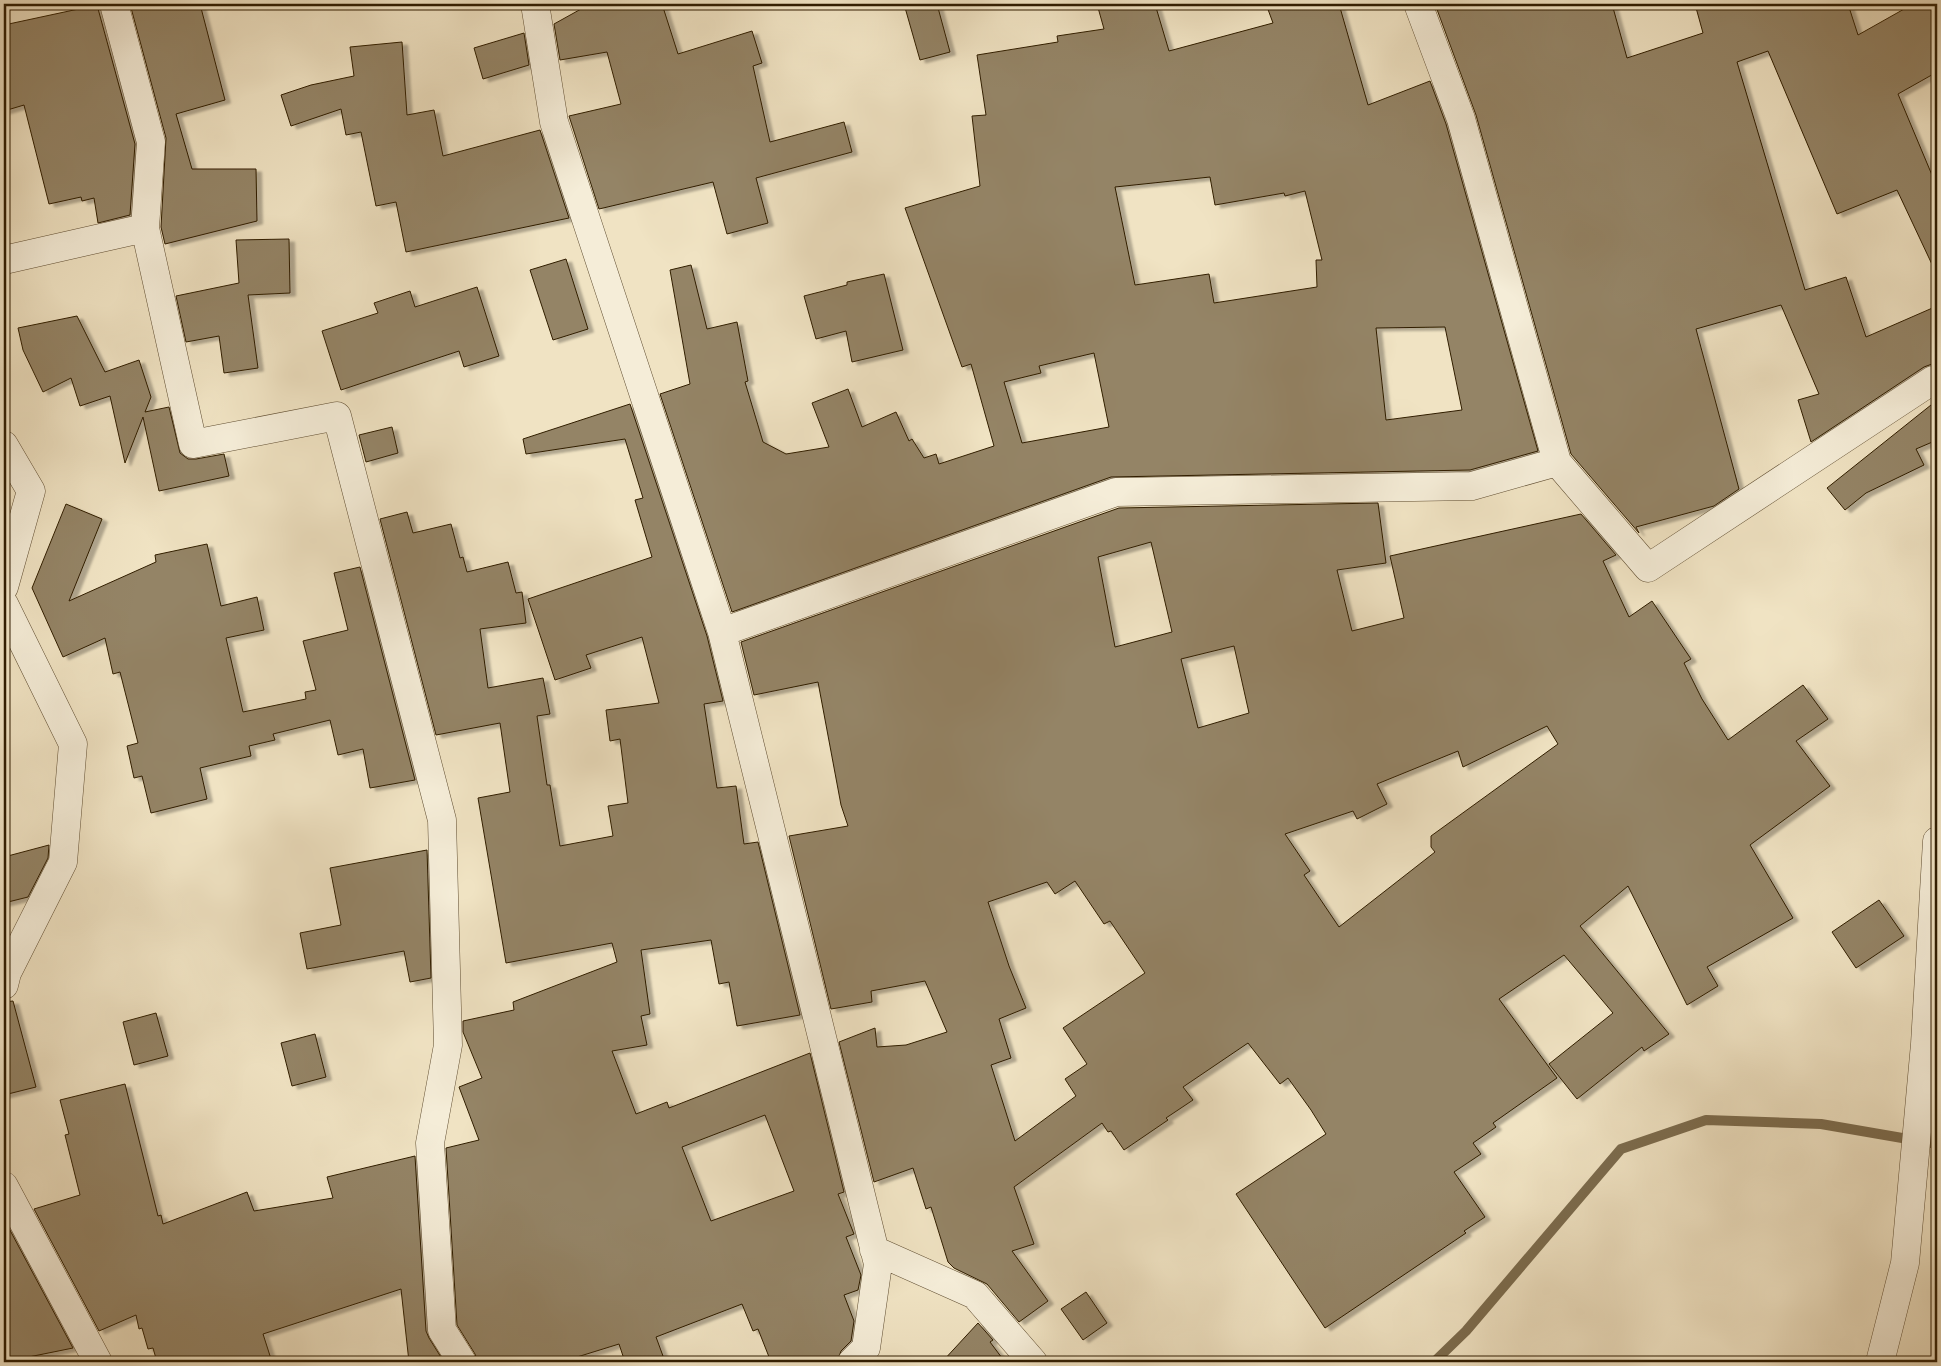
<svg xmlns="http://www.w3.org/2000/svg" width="1941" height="1366" font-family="'IM FELL Double Pica',serif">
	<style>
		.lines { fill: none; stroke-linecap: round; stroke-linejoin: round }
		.stream { stroke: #7c6c4e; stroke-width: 10 }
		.building { fill: #948466; stroke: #301d01; fill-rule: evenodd; filter: url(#shadow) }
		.street-casing { stroke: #604e32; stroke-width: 29 }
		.street { stroke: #f5edd8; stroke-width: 28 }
	</style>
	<defs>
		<filter id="shadow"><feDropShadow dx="5.5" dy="3" stdDeviation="1" flood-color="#0004"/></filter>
	</defs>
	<rect width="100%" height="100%" fill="#f0e3c3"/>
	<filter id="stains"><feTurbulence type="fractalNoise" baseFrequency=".004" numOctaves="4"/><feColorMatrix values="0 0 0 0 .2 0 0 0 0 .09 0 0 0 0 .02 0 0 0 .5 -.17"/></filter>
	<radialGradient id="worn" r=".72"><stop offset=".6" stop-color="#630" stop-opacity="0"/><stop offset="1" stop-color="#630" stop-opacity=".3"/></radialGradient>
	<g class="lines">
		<path class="stream" d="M1434,1362l32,-31 155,-182 85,-29 115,4 116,20"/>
	</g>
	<path class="building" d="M130,4h70l25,96 -49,14 16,55h64l1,52 -92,23 -4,-17 5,-89z
		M590,4h72l16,50 74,-23 10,32 -9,3 17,76 74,-20 8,30 -96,26 12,45 -41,11 -14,-52 -114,27 -30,-93 52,-12 -14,-52 -47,8 -6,-36z
		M904,4h33l13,48 -30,8z
		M1097,4h58l14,47 104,-28 -7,-19h73l29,101 62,-24 16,43 92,327 -68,19 -359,7 -379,135 -72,-218 30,-10 -20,-114 21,-5 16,64 30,-7 11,59 -3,1 18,60 23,12 43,-7 -17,-44 36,-14 14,38 34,-15 13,29 3,-2 12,19 12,-4 3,10 55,-18 -23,-82 -9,3 -57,-159 75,-22 -8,-70 14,-1 -9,-60 81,-13 -1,-6 47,-7zM1210,177l5,28 69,-12 1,3 20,-5 17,69h-6l1,27 -103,16 -5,-29 -74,11 -20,-98zM1445,327l17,83 -76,10 -10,-92zM1094,353l15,74 -87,16 -18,-61 37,-9 -2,-7z
		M1435,4h177l15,54 76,-25 -8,-29h153l10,31 55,-31h24v68l-39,22 39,93v88l-40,-85 -60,24 -69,-163 -31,11 68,228 41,-13 20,60 71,-31v59l-5,-1 -8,3 -113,75 -13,-42 21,-6 -38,-89 -85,24 43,160 -25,17 -78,21 3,6 -68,-79 -95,-339z
		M97,5l38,139 -5,71 -32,8 -4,-25 -12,3 -1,-4 -32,7 -25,-99 -20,6v-86z
		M524,33l5,32 -46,14 -9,-31z
		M402,42l5,73 27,-5 9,46 97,-26 29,88 -163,34 -10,-50 -20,4 -15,-74 -15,3 -5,-26 -50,17 -10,-31 30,-10 43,-9 -4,-29z
		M289,239l1,54 -42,2 10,73 -34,5 -5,-37 -33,6 -10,-46 63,-13 -3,-43z
		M566,259l22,70 -35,11 -23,-70z
		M884,274l19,76 -51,12 -6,-31 -30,8 -12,-43 43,-11v-3z
		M477,287l22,69 -35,11 -5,-16 -118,39 -19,-59 56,-18 -4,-10 36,-12 5,16z
		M77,316l28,56 34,-12 12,37 -6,15 24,-5 11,46 8,6h8l28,-5 5,22 -70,15 -16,-74 -18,46 -15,-67 -30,10 -9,-28 -28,14 -20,-42 -5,-22z
		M1936,401l1,1v38l-21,9 8,16 -58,28 -21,17 -18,-22z
		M630,404l77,232 16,65 -19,3 13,84 19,-2 8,58 14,-2 42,173 -63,11 -8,-44 -10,2 -8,-44 -70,10 9,64 -9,2 6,29 -35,6 24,63 31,-12 2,6 141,-55 34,139 -6,2 16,40 -8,3 15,38 -3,15 -14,5 10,26 -3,20 -10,10 -4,11h-66l-13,-33 -5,2 -11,-27 -86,33 7,19 -17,6h-21l-6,-18 -58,18h-83l-3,-8 -18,-29 -11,-177 33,-8 -20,-53 23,-9 -19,-46v-11l51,-11 -1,-8 104,-40 -5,-19 -106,20 -28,-165 32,-6 -10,-69 -64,12 -56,-216 27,-7 6,21 38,-9 9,34 3,-1 4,15 41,-10 8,31 6,-1 4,31 -46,6 8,59 55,-10 7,36 -13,2 10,69h3l10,61 53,-10 -5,-30 20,-3 -8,-64 -10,2 -4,-31 53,-7 -17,-66 -56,18 5,13 -36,12 -27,-81 124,-42 -17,-57 8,-2 -18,-59 -99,15 -3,-15zM765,1115l29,76 -83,30 -29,-74z
		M392,427l6,26 -32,9 -7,-27z
		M1378,503l8,60 -49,7 15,61 52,-13 -14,-62 191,-42 35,41 -13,6 26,56 23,-16 39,58 -7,4 18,36 26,41 75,-55 25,34 -32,22 34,45 -80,59 43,73 -86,49 11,19 -31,19 -59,-119 -48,40 89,108 -25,17 -2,-4 -65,52 -28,-35 64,-51 -49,-58 -65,44 58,79 -64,45 3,4 -23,16 8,11 -27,18 31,45 -21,14 2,2 -141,95 -89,-134 90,-60 -15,-24 -23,-32 -8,6 -32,-41 -65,44 10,13 -27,18 2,2 -44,30 -13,-19 -3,1 -6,-9 -88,64 20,57 -22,7 36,50 -29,21 -32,-38 -33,-16 -6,-6 -17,-55 -5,2 -13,-41 -39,14 -35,-140 36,-14 2,19 29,-2 41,-13 -22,-51 -54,10 1,11 -41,7 -42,-173 59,-10 -7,-21 -23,-123 -64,13 -13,-53 378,-134zM1151,542l21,90 -57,15 -17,-90zM1234,646l15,67 -51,15 -17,-69zM1547,726l11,18 -127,92v11l4,5 -96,75 -35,-52 6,-4 -25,-37 68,-23 4,8 30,-15 -10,-20 81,-33 5,16zM1075,881l29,43 6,-3 35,52 -82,55 24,36 -22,15 11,17 -61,45 -24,-76 20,-7 -12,-39 27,-11 -17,-42 -21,-64 59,-20 8,12z
		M66,504l36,15 -33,82 87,-39 -1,-7 52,-11 14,62 36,-9 7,33 -38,8 17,74 63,-13 -1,-7 11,-2 -13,-49 45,-11 -14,-57 26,-6 55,213 -45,8 -7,-39 -25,6 -8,-35 -57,14 2,6 -26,6 2,10 -51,12 7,31 -56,14 -9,-37 -8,2 -7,-32 11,-3 -18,-71 -7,2 -8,-36 -42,19 -31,-69z
		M49,845l-1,13 -20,39 -24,6v-46z
		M427,850l4,128 -21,4 -6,-31 -97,18 -7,-36 41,-8 -11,-57z
		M1879,900l25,36 -48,32 -24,-36z
		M13,1001l23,86 -32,8v-93z
		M156,1013l12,43 -34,9 -11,-43z
		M315,1034l11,43 -34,9 -11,-43z
		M125,1084l33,132 3,-1 2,9 84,-32 7,19 79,-13 -6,-21 88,-21 11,175 3,7 15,24h-35l-8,-73 -138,45 9,28h-115l-4,-14 -5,1 -6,-21 -3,1 -3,-14 -37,16 -65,-122 46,-14 -15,-60 4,-1 -9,-34z
		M4,1219l69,129 -69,14z
		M1086,1292l21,31 -24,17 -22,-31z
		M978,1323l15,17 -3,2 15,20h-63z"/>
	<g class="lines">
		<defs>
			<path id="street" d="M535,4l19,118 168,510 156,632 -12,84 -14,14
				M145,228l48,216 144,-28 105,404 6,225 -18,98 12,187 20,32
				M4,260l141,-32 6,-86 -37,-138
				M4,445l27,46 -27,96
				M1557,462l91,106 285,-188 4,6
				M4,604l69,140 -10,118 -56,111 -3,12
				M722,632l394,-140 356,-6 85,-24 -96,-343 -43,-115
				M4,1186l94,176
				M874,1250l101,45 58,67
				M1880,1362l25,-99 20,-219 12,-203"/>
		</defs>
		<use href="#street" class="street-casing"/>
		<use href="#street" class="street"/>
	</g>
	<rect width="1941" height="1366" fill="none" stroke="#f0e3c3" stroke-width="20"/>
	<rect x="5" y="5" width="1931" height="1356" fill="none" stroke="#301d01" stroke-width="2.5"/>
	<rect x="10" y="10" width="1921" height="1346" fill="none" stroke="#301d01"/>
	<rect width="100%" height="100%" filter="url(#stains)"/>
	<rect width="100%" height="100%" fill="url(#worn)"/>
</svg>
